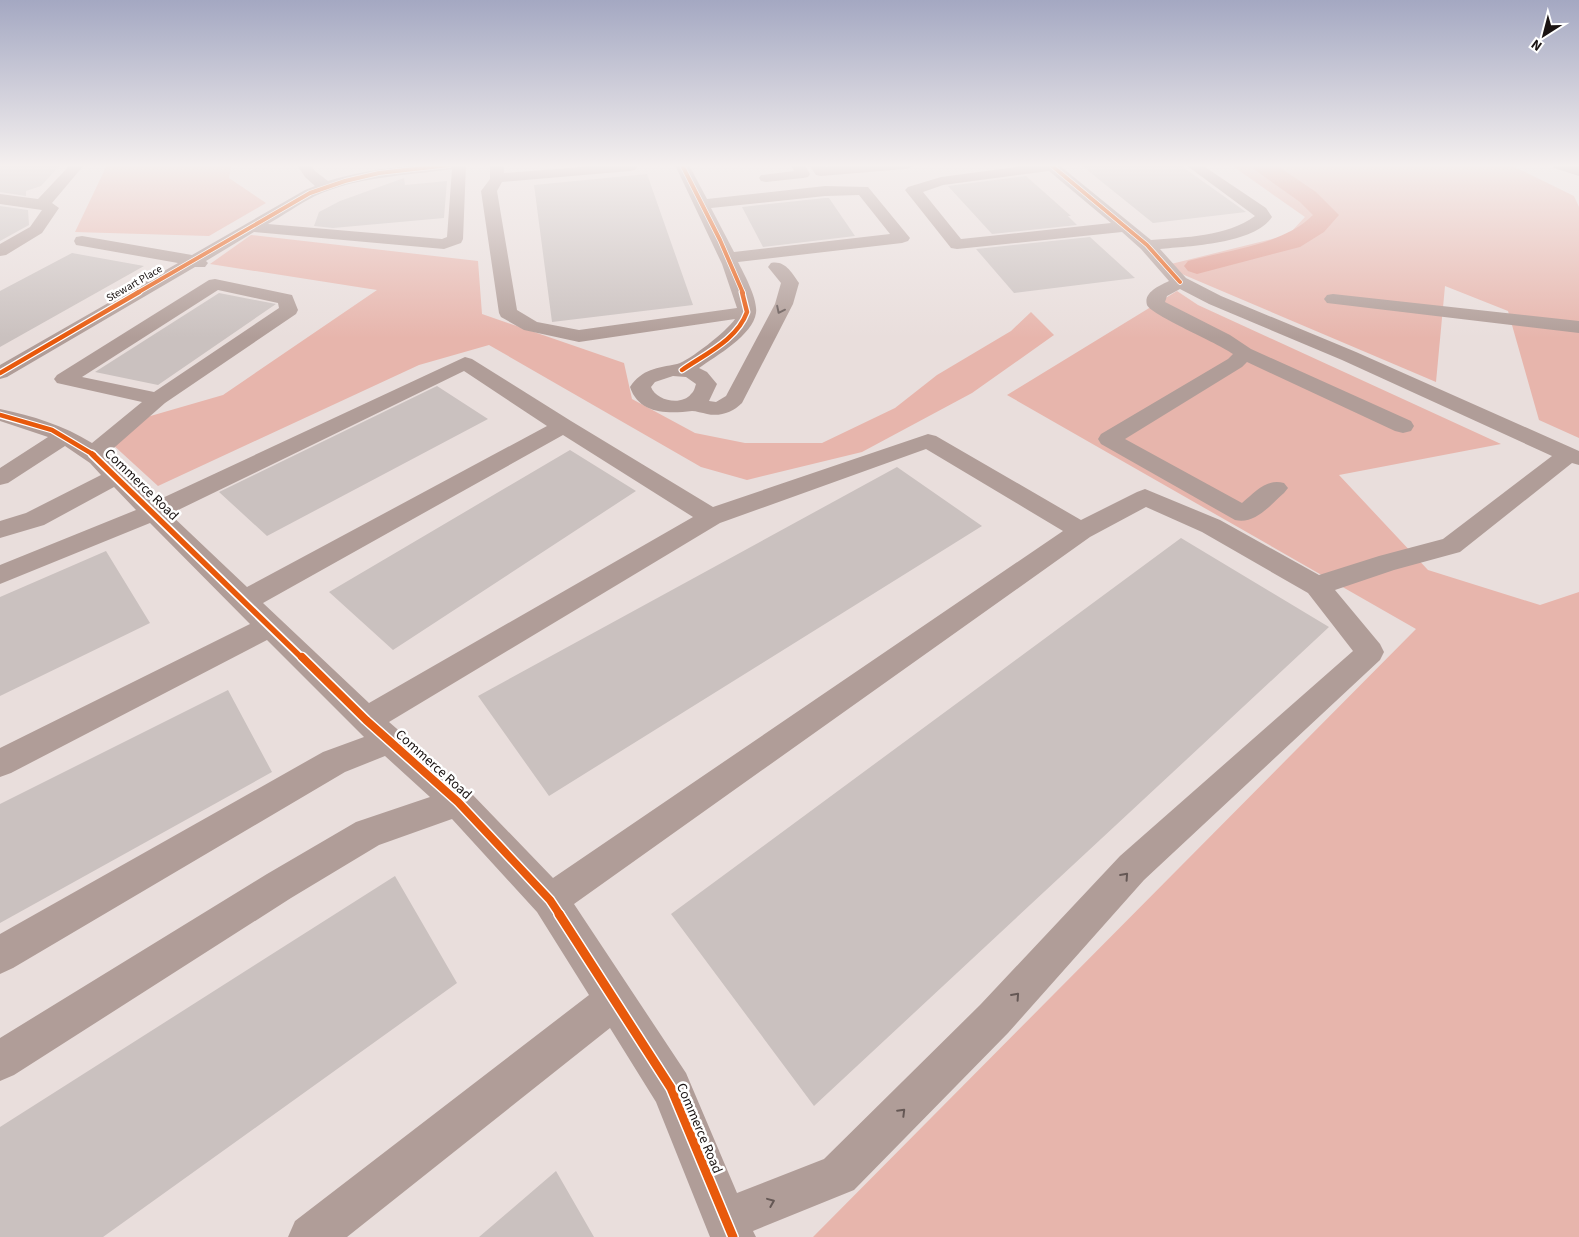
<svg xmlns="http://www.w3.org/2000/svg" width="1579" height="1237" font-family="'Source Sans 3',sans-serif">
	<style>
		.green { fill: #e7b5ac }
		.lines { fill: none; stroke-linecap: round; stroke-linejoin: round }
		.river { fill: #df9588; fill-rule: evenodd }
		.building { fill: #cac1bf }
		.minor { fill: #b09d98; fill-rule: evenodd }
		.cycleway-far4-casing { stroke: #fff; stroke-width: 5.5 }
		.cycleway-far3-casing { stroke: #fff; stroke-width: 7 }
		.cycleway-far2-casing { stroke: #fff; stroke-width: 9 }
		.cycleway-far1-casing { stroke: #fff; stroke-width: 11 }
		.cycleway-casing { stroke: #fff; stroke-width: 12 }
		.cycleway-far4 { stroke: #e8590c; stroke-width: 4 }
		.cycleway-far3 { stroke: #e8590c; stroke-width: 4.5 }
		.cycleway-far2 { stroke: #e8590c; stroke-width: 5.5 }
		.cycleway-far1 { stroke: #e8590c; stroke-width: 8 }
		.cycleway { stroke: #e8590c; stroke-width: 9 }
		.oneway { stroke: #655855 }
		.labels { text-anchor: middle; stroke-width: 5; stroke-linejoin: round; paint-order: stroke }
		.far-street-label { font-size: 11px; fill: #1a1312; stroke: #fff }
		.street-label { font-size: 14px; fill: #1a1312; stroke: #fff }
	</style>
	<rect width="100%" height="100%" fill="#e9dedc"/>
	<path class="green" d="M107,165h128l-4,2 -2,11 37,25 -57,33 -134,-4z
		M1231,165h280l63,31 5,11v231l-40,-18 -31,-109 -63,-25 -9,96 -273,-116 125,-31 17,-18z
		M251,235l227,26 4,53 142,49 8,36 63,34 50,10h77l73,-35 42,-33 74,-44 20,-19 23,23 -82,58 -110,59 -115,28 -46,-13 -212,-122 -70,20 -261,121 -47,-43 36,-26 76,-22 154,-105 -167,-26z
		M1177,291l21,14 303,139 -162,31 89,95 112,35 39,-13v645h-766l603,-608 -409,-234z"/>
	<g class="lines">
		<path class="river" d="M1253,165h23l40,27 23,23 -15,17 -24,15 -103,27 -9,-3 -4,-5 4,-5c40,-11 95,-16 125,-46l-13,-13 -45,-32z"/>
	</g>
	<path class="building" d="M0,165h60l-19,21 -15,5v5l-26,-4z
		M1081,165h99l66,47 -93,11z
		M647,174l46,131 -141,17 -18,-137z
		M1026,176l45,40h-3l9,9 -85,9 -44,-48z
		M404,178l1,7 42,-4 -3,37 -111,10 -19,-2 5,-14 21,-11z
		M825,198h4l26,38 -92,11 -21,-40z
		M0,206l28,4 1,15 -29,16z
		M1090,237l45,41 -121,15 -38,-44z
		M72,253l72,13 -144,81v-56z
		M219,293l57,11 -118,81 -63,-13z
		M437,386l51,33 -221,117 -48,-44z
		M570,450l66,41 -243,159 -64,-58z
		M897,467l85,59 -433,270 -71,-100z
		M1181,538l148,89 -515,479 -143,-192z
		M106,551l44,72 -150,73v-99z
		M228,690l44,82 -272,151v-119z
		M395,876l62,107 -354,254h-103v-110z
		M556,1171l38,66h-115z"/>
	<g class="lines">
		<path class="minor" d="M70,165h14l-32,38 7,5 -17,25 -36,22 -6,1v-12l30,-17 12,-17 -42,-6v-10l38,5z
			M297,165h14l4,6 13,10c50,-15 87,-16 138,-16l-3,74 -2,4 -17,6 -190,-17 -48,29 2,2 -3,4h-10l-188,110 -7,2v-14l178,-102 -96,-17 -6,-1 -2,-4 2,-4 6,-1 110,19 113,-65 10,-4 -10,-9zM452,169l-5,68 -5,2 -174,-15c16,-9 31,-20 47,-28 43,-20 91,-20 137,-27z
			M490,165h14v8l103,-8h28l2,2 -2,3 -5,1 -128,11 -5,9 20,119 20,12 42,8 158,-22 -15,-44 -47,-99h14l18,34 118,-13 43,1 42,51 -2,3 -6,2 -164,19c6,12 20,37 18,51 -3,22 -40,43 -57,55l8,4 10,12 -8,17 7,1 10,-6 49,-92 6,-21 -13,-16 3,-4c14,-3 21,10 28,20l-6,21 -51,99c-9,9 -22,14 -35,11 -5,-1 -11,-3 -15,-3 -25,3 -53,3 -62,-24 12,-18 27,-19 47,-23 12,-3 50,-33 58,-45l-156,23 -55,-12 -23,-13 -2,-4 -18,-122 9,-12zM859,195l31,39 -156,18 -23,-44 114,-12zM673,376l13,1 10,7c-1,3 -2,8 -5,10 -9,12 -35,7 -40,-7l4,-5z
			M791,165h14l5,9 -2,3 -5,1 -37,4 -5,-1 -2,-3 2,-3 33,-4z
			M809,165h14l2,2 34,-2h53l-2,3 -5,1 -84,7 -5,-1z
			M1032,165h27l92,75c34,-3 75,-3 104,-24l-69,-51h16l64,43 6,9c-18,27 -83,29 -112,32l26,29 35,18 135,56 223,99v14l-7,-2 -112,89 -66,18 -59,20 45,54 4,8 -4,8 -236,220 -136,153 -154,157 -101,41 3,6h-46l-54,-135 -46,-74 -263,209h-59l7,-16 294,-226 -52,-83 -85,-93 -73,26 -88,53 -277,177 -14,6v-43l267,-164 89,-52 74,-25 -45,-41 -40,16 -332,196 -13,6v-40l323,-182 41,-15 -97,-97 -256,133 -11,4v-29l250,-124 -100,-101 -150,61v-19l136,-55 -22,-23 -70,38 -44,13v-17l26,-8 75,-38 -11,-12 -25,-17 -57,37 -8,2v-17l48,-31 -48,-16v-12c33,7 63,16 92,34l50,-41 -85,-19 -3,-4 3,-4 152,-95 6,-1 77,16 6,15 -2,4 -131,89 -58,51 49,47 309,-144 7,2 99,62 142,86 215,-73 8,2 145,84 56,-28 8,-3 75,31 99,55 60,-19 64,-17 109,-83 -210,-96 -133,-56 -29,-15 -13,7 -2,6 65,33 21,14 160,72 3,5 -3,5 -8,2 -8,-2 -148,-69 -5,5 -117,72 117,64c13,-11 25,-25 42,-20l4,5 -4,5c-14,12 -29,32 -49,27l-134,-76 -3,-5 3,-5 127,-75 5,-5c-15,-11 -82,-39 -86,-49 -4,-13 14,-20 22,-24l-28,-32 -19,-17 -165,17 -6,-1 -46,-58 3,-3 33,-10zM1049,171l62,52 -150,16 -38,-47 20,-7zM218,290l60,13 1,5 -125,84 -72,-15zM464,371l83,55 -300,161 -77,-73zM563,435l130,82 -324,186 -106,-100zM926,449l137,82 -510,347 -83,-86 -81,-70 331,-199zM1146,507l56,25 106,61 45,58 -233,205 -140,149 -156,154 -87,34 -51,-120 -112,-169 516,-367z
			M1552,165h19l8,2v9l-25,-8z
			M1333,294l246,27v12l-252,-30 -3,-4 3,-4z"/>
		<defs>
			<path id="cycleway-far4" d="M682,165l38,75 23,53
				M1051,165l96,80 33,37
				M137,293l173,-100 35,-12 34,-8 71,-8"/>
			<path id="cycleway-far3" d="M682,370c23,-16 55,-30 65,-58l-5,-20
				M0,373l139,-81
				M0,415l52,15 42,25"/>
			<path id="cycleway-far2" d="M92,454l211,205"/>
			<path id="cycleway-far1" d="M302,657l64,63 92,82 92,98 10,15"/>
			<path id="cycleway" d="M559,914l112,174 62,149"/>
		</defs>
		<use href="#cycleway-far4" class="cycleway-far4-casing"/>
		<use href="#cycleway-far3" class="cycleway-far3-casing"/>
		<use href="#cycleway-far2" class="cycleway-far2-casing"/>
		<use href="#cycleway-far1" class="cycleway-far1-casing"/>
		<use href="#cycleway" class="cycleway-casing"/>
		<use href="#cycleway-far4" class="cycleway-far4"/>
		<use href="#cycleway-far3" class="cycleway-far3"/>
		<use href="#cycleway-far2" class="cycleway-far2"/>
		<use href="#cycleway-far1" class="cycleway-far1"/>
		<use href="#cycleway" class="cycleway"/>
	</g>
	<defs><path id="oneway-chevron" d="M-2-3.5L2.5 0L-2 3.5" fill="none" stroke-width="1.6" stroke-linecap="round" stroke-linejoin="round" transform="scale(1.25)"/></defs>
	<g class="oneway">
		<use href="#oneway-chevron" transform="translate(780 310) rotate(116)"/>
		<use href="#oneway-chevron" transform="translate(1125 876) rotate(-48)"/>
		<use href="#oneway-chevron" transform="translate(1016 996) rotate(-48)"/>
		<use href="#oneway-chevron" transform="translate(902 1112) rotate(-45)"/>
		<use href="#oneway-chevron" transform="translate(771 1202) rotate(-22)"/>
	</g>
	<linearGradient id="sky" x2="0" y2="1"><stop stop-color="#a4a8c2"/><stop offset="0.49" stop-color="#f5f0ef"/><stop offset="1" stop-color="#f5f0ef" stop-opacity="0"/></linearGradient>
	<rect width="1579" height="338" fill="url(#sky)"/>
	<g class="labels">
		<g class="far-street-label">
			<text transform="translate(134 283) rotate(-30)" y="4">Stewart Place</text>
		</g>
		<g class="street-label">
			<text transform="translate(142 484) rotate(44)" y="5">Commerce Road</text>
			<text transform="translate(434 764) rotate(42)" y="5">Commerce Road</text>
			<text transform="translate(700 1128) rotate(67)" y="5">Commerce Road</text>
		</g>
	</g>
	<g transform="translate(1544 35) rotate(216)" stroke="#ffffff" stroke-width="4" paint-order="stroke">
	<path d="M0-4L9 19L0 12L-9 19Z" fill="#1a1312"/>
	<text y="-8" font-size="14" font-weight="bold" text-anchor="middle" fill="#1a1312">N</text>
	</g>
</svg>
